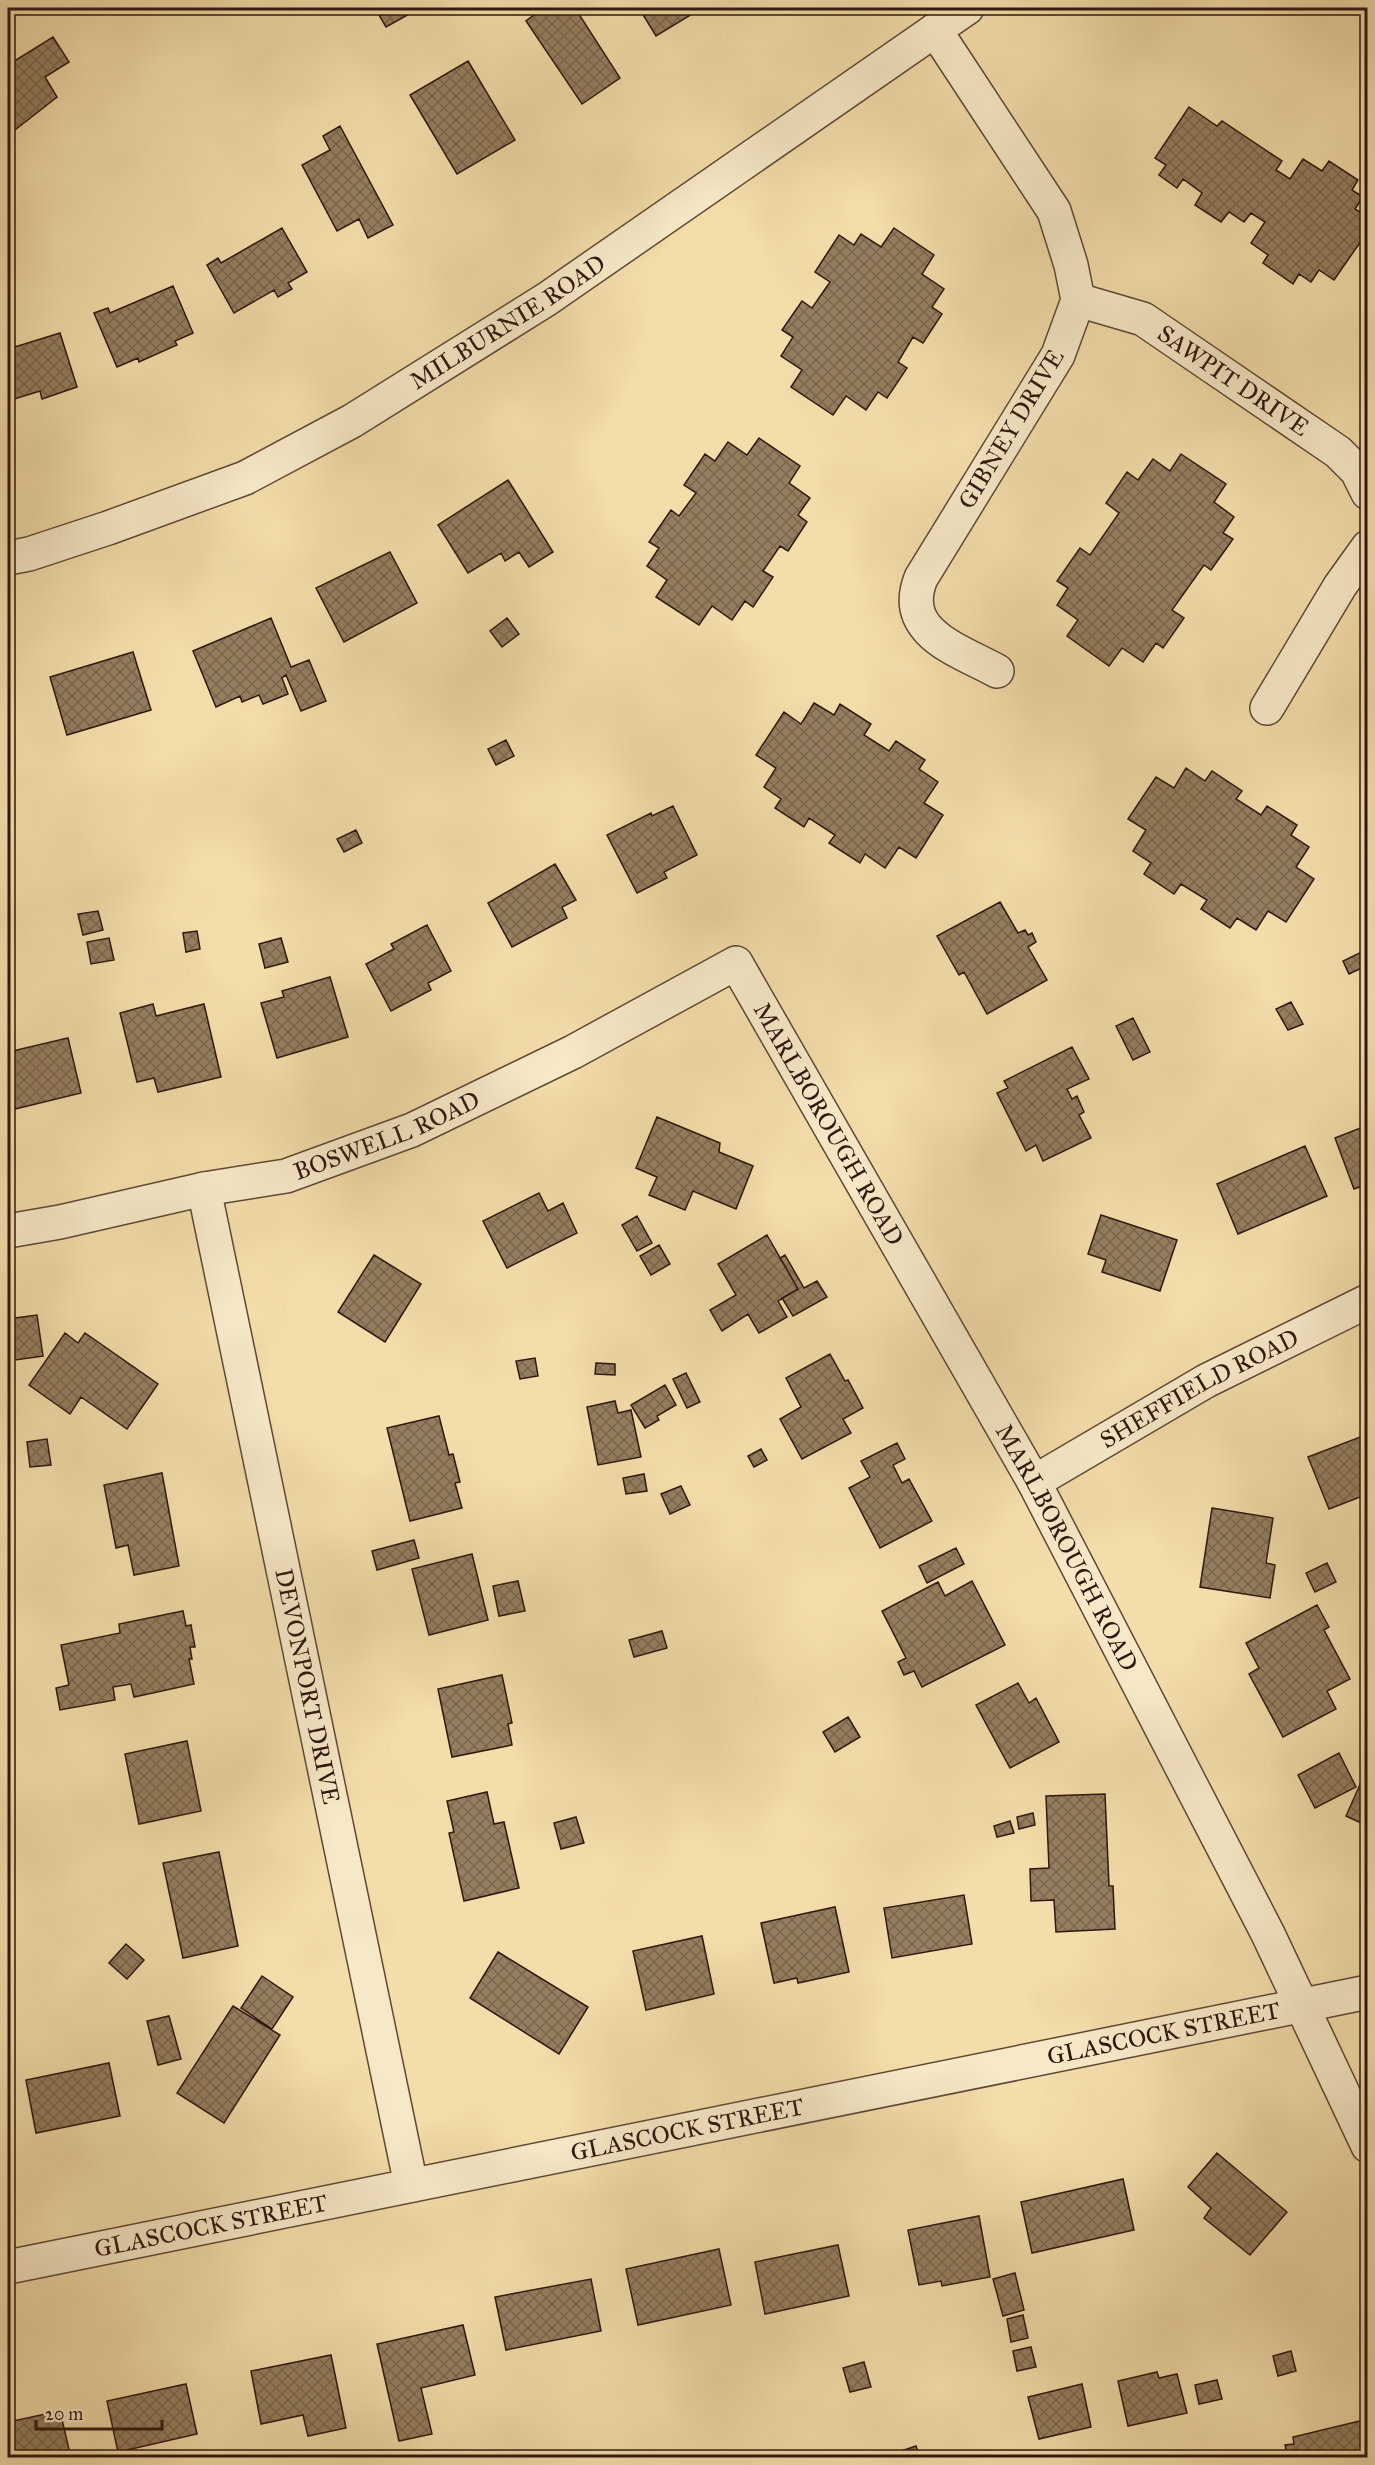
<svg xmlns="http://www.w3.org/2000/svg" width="1375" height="2465" font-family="'IM FELL Great Primer',serif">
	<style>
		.building { fill: url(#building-cross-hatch); stroke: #2e170d; stroke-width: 1.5 }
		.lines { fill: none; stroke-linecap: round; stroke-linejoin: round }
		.minor-casing { stroke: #5f4834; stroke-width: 36 }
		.tertiary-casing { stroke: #5f4834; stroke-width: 36 }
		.minor { stroke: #f7e9c8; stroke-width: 33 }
		.tertiary { stroke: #f7e9c8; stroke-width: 33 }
		.labels { text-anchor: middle; stroke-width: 6; stroke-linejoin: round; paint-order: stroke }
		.street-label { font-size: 24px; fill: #2e170d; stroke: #f7e9c8 }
	</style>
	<defs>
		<pattern id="building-cross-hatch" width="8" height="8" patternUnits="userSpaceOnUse" patternTransform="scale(1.5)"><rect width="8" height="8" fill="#947e5f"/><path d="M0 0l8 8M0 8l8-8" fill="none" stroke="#79664d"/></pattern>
	</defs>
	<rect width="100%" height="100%" fill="#f3ddab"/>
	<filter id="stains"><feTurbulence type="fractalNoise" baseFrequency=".00333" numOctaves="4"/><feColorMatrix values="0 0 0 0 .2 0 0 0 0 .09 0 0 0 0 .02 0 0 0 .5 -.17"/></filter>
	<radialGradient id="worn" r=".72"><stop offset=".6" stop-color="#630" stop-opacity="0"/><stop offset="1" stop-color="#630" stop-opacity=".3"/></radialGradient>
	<path class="building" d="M375,8h45l-34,19z
		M543,8h32l45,70 -38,26 -56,-83z
		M639,8h63l-46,28z
		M53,37l16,25 -24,15 12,20 -42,33 -7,-12v-53z
		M468,61l47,79 -58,34 -47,-79z
		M1189,107l28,19 5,-5 60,40 -6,9 14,9 13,-20 19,12 7,-10 29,19 -6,10 11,7 -8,12 13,8v14l-34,49 -15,-10 -8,12 -12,-8 -6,10 -30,-21 5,-8 -17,-12 14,-21 -14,-9 -7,9 -15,-10 -8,10 -26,-17 7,-12 -19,-14 -6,9 -18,-13 7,-10 -11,-7z
		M340,126l53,99 -25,13 -9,-19 -22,12 -35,-66 28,-15 -7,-14z
		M282,228l25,44 -19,11 4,6 -14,8 -4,-7 -40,23 -27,-48 11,-7 3,5z
		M894,228l40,27 -12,19 22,15 -12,18 10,7 -19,29 -10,-6 -15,25 9,6 -20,30 -9,-6 -12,18 -20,-14 -13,19 -42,-28 11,-17 -21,-14 12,-19 -11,-7 20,-29 10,7 18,-26 -15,-10 24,-37 15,10 7,-11 20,13z
		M173,286l20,47 -18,8 2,4 -38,17 -1,-4 -21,9 -23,-54 14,-5 2,5z
		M60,333l17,54 -35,12 -2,-8 -32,10v-52z
		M759,438l41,28 -11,17 21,15 -12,17 9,7 -19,29 -8,-5 -17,25 10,6 -20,30 -8,-6 -13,19 -20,-14 -13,19 -43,-28 11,-17 -20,-14 12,-18 -10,-6 22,-32 8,6 17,-23 -12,-8 21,-31 10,7 13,-19 19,13z
		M1181,454l45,30 -12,18 20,15 -11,16 10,6 -22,31 -7,-5 -32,45 12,8 -21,30 -7,-5 -13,19 -21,-14 -13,18 -42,-30 11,-16 -21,-15 11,-17 -11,-7 23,-33 10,7 29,-42 -13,-10 21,-31 11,8 15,-21 17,12z
		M508,480l45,72 -24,15 -10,-15 -14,9 -4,-8 -33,20 -30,-48z
		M390,552l27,51 -73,39 -28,-54z
		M271,618l20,49 18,-7 17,41 -25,10 -15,-36 -4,3 6,16 -25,10 -4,-9 -17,7 -2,-6 -24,11 -23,-56z
		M507,618l12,16 -17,13 -12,-16z
		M133,652l18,58 -84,25 -17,-58z
		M814,703l20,12 6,-11 31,20 -7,11 25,16 7,-10 29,19 -6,9 19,13 -14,21 19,12 -27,43 -17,-11 -14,21 -20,-14 -5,9 -31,-20 6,-8 -26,-17 -5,9 -29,-19 6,-9 -17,-12 12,-19 -20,-13 28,-43 17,12z
		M506,740l8,16 -18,9 -8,-16z
		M1186,768l19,13 7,-10 30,20 -6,8 25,16 6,-9 30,19 -6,10 18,12 -13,20 18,12 -28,43 -18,-11 -12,19 -19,-12 -7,10 -29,-19 6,-9 -26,-16 -7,10 -30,-20 7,-11 -18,-12 13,-21 -18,-11 28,-42 18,11z
		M673,806l24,49 -33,17 3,6 -30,15 -30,-58 44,-22 1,3z
		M356,830l6,13 -18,9 -7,-13z
		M555,864l21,36 -14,7 5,11 -55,29 -24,-44z
		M1000,902l18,31 7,-3 3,5 4,-2 4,9 -8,5 19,33 -60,34 -23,-42 -5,3 -22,-39z
		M98,911l5,19 -20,5 -5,-21z
		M427,925l24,46 -23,12 3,7 -40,21 -25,-47 28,-15 -3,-5z
		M197,931l3,18 -14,3 -3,-19z
		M109,938l5,22 -23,4 -4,-22z
		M281,938l7,24 -23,6 -6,-24z
		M1368,949v16l-19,9 -6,-13z
		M330,977l18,60 -71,21 -16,-55 23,-6 -2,-6z
		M1291,1002l12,22 -15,6 -12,-21z
		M153,1004l3,12 48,-12 17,73 -63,15 -4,-14 -17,4 -17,-69z
		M1133,1018l17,34 -17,8 -17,-34z
		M68,1038l13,55 -66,16 -7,-30v-27z
		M1072,1047l17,32 -22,10 5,10 5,-3 7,16 -5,3 12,23 -48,23 -7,-16 -10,6 -29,-58 11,-5 -4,-7z
		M657,1117l63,26 -1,9 34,14 -17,43 -43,-18 -8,19 -36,-15 8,-18 -21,-9z
		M1368,1125v59l-14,5 -19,-51z
		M1305,1146l22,50 -89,38 -21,-50z
		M539,1193l9,18 15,-8 14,30 -70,35 -24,-47z
		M1101,1215l76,25 -17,51 -58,-19 4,-12 -18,-6z
		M637,1216l15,27 -15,8 -15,-26z
		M767,1235l31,54 -20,12 9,16 -28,16 -11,-19 -26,17 -12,-21 26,-15 -18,-31z
		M659,1245l11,19 -19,11 -11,-19z
		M374,1255l47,29 -36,58 -47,-30z
		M785,1255l19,33 13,-7 10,16 -34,19 -11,-18 16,-9 -18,-31z
		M37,1315l6,41 -35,5v-42z
		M65,1333l13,10 7,-10 73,51 -31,45 -46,-32 -11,17 -41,-29z
		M830,1354l15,27 3,-1 15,28 -20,11 8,14 -49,26 -22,-40 21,-12 -15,-29z
		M535,1358l3,18 -18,3 -4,-18z
		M596,1363l19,1v11l-20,-1z
		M686,1373l14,29 -13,6 -14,-29z
		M665,1385l11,20 -19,11 2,4 -14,8 -14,-23z
		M615,1401l3,12 13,-3 10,47 -43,8 -11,-58z
		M439,1416l10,39 4,-1 7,28 -5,1 7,25 -52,13 -23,-93z
		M1368,1434v60l-39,15 -21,-52z
		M47,1439l4,26 -21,2 -3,-25z
		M897,1443l8,16 -12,6 9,18 7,-4 23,42 -52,27 -31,-60 21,-11 -9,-16z
		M761,1449l6,11 -13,7 -6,-11z
		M162,1473l17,93 -45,9 -6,-30 -12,3 -12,-63z
		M644,1474l3,17 -21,3 -3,-16z
		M681,1486l9,19 -20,9 -9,-20z
		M1212,1508l61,10 -7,45 9,2 -5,33 -70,-11z
		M414,1540l5,18 -42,12 -5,-19z
		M956,1548l8,16 -37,19 -8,-17z
		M472,1554l16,66 -59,15 -17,-66z
		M1327,1563l9,19 -21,10 -9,-19z
		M518,1581l7,30 -26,5 -6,-30z
		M972,1581l33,64 -83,42 -8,-16 -10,4 -6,-13 8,-4 -24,-47 56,-29 7,14z
		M1317,1605l12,22 -5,3 26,49 -23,12 9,18 -53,28 -34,-63 10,-6 -13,-25z
		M183,1611l3,15 5,-1 4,22h-5l2,12h-3l5,25 -60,13 -3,-13 -18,3 2,13 -55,10 -4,-22 13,-3 -8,-40 59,-12 -1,-9z
		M662,1631l5,17 -33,9 -5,-17z
		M502,1675l10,48 -4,1 4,21 -60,12 -14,-68z
		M1018,1683l11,20 7,-5 23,44 -49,26 -34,-63z
		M848,1717l12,20 -25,15 -12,-20z
		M187,1741l14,70 -62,13 -14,-70z
		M8,1748h2l4,19 -6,1z
		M1339,1753l17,34 -41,21 -17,-33z
		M1362,1780l6,3v43l-22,-10z
		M487,1792l7,32 10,-2 15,66 -55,13 -15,-68 5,-1 -7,-31z
		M1105,1794l4,92h4l2,43 -59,3 -2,-32 -23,1 -1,-32 19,-1 -3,-72z
		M1033,1813l2,12 -16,4 -2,-12z
		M576,1817l8,26 -23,6 -7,-26z
		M1010,1821l4,12 -17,4 -3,-11z
		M219,1852l19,94 -55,12 -20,-95z
		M964,1895l8,49 -80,14 -8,-50z
		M835,1907l14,65 -51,11 -1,-5 -23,5 -13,-60z
		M702,1936l12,58 -68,16 -13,-59z
		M126,1944l18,16 -17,19 -18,-16z
		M498,1952l90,55 -29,47 -89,-56z
		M262,1976l31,21 -21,32 -31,-21z
		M233,2006l47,29 -56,88 -47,-30z
		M169,2016l12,43 -23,6 -11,-44z
		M109,2063l11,53 -84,17 -10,-53z
		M1217,2153l70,59 -37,43 -46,-37 7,-10 -23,-21z
		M1123,2179l11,51 -102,23 -11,-51z
		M979,2216l11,61 -48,9 -1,-5 -22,4 -11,-55z
		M838,2245l11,51 -84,18 -10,-52z
		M719,2249l12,56 -93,20 -12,-56z
		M1015,2273l9,37 -21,6 -10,-37z
		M591,2279l10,52 -95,19 -11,-53z
		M1023,2315l5,23 -17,4 -4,-23z
		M463,2325l12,50 -54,13 11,46 -33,7 -22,-97z
		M1031,2347l5,20 -19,4 -4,-20z
		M1291,2351l5,20 -18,5 -5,-20z
		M331,2355l15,73 -38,8 -5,-21 -42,9 -10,-53z
		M864,2362l7,25 -21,5 -7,-24z
		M1157,2372l2,6 18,-4 10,39 -59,13 -10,-45z
		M1217,2380l5,19 -23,5 -4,-19z
		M186,2384l11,50 -79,18 -11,-51z
		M1082,2384l9,43 -52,12 -11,-42z
		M60,2411l11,47h-63v-36z
		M1368,2419v39h-80l-3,-13 9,-1 -1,-7z
		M916,2446l4,12h-24l-1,-5z"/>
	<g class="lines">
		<defs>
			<g id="minor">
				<path d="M935,30l119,181 17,54 7,35 -20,55 -137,223c-22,55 38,72 76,93"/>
				<path id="s1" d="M1078,300l65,19 195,133 19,19 11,22"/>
				<path d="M1267,708l73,-122 28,-39"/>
				<path id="s2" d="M204,1189l207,996"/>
				<path id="s3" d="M8,1231l52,-9 144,-33 82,-13 126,-46 161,-78 163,-89 298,519 234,452 100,212"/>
				<path id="s4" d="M1034,1482l172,-101 162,-80"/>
			</g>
			<g id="tertiary">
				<path id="s5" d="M8,558l21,-4 79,-26 137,-50 107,-57 195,-122 420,-291"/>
				<path id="s6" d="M8,2267l1360,-275"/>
			</g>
		</defs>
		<use href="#minor" class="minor-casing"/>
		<use href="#tertiary" class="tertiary-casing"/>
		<use href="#minor" class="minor"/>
		<use href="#tertiary" class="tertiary"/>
	</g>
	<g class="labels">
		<g class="street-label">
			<text dy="8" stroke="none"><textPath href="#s5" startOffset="556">MILBURNIE ROAD</textPath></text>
			<text dy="8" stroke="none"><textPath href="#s1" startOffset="177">SAWPIT DRIVE</textPath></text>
			<text transform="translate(1011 429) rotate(-59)" y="8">GIBNEY DRIVE</text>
			<text dy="8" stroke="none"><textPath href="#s3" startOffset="968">MARLBOROUGH ROAD</textPath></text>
			<text dy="8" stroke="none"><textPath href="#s3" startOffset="392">BOSWELL ROAD</textPath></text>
			<text dy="8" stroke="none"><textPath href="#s4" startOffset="190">SHEFFIELD ROAD</textPath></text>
			<text dy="8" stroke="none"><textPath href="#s3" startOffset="1454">MARLBOROUGH ROAD</textPath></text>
			<text dy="8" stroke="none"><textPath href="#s2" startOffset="508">DEVONPORT DRIVE</textPath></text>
			<text dy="8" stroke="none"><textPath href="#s6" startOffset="1179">GLASCOCK STREET</textPath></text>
			<text dy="8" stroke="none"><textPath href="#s6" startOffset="693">GLASCOCK STREET</textPath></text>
			<text dy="8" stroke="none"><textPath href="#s6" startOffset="207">GLASCOCK STREET</textPath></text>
		</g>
	</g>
	<rect width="1375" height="2465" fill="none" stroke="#f3ddab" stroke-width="30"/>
	<rect x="9" y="9" width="1357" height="2447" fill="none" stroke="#2e170d" stroke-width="3"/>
	<rect x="15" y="15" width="1345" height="2435" fill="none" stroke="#2e170d" stroke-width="1.5"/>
	<path d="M36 2420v9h126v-9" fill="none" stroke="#2e170d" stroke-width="3"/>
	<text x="45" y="2420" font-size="18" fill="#2e170d" stroke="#f7e9c8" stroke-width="4.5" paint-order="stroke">20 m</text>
	<rect width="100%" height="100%" filter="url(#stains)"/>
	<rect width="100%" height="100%" fill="url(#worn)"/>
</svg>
